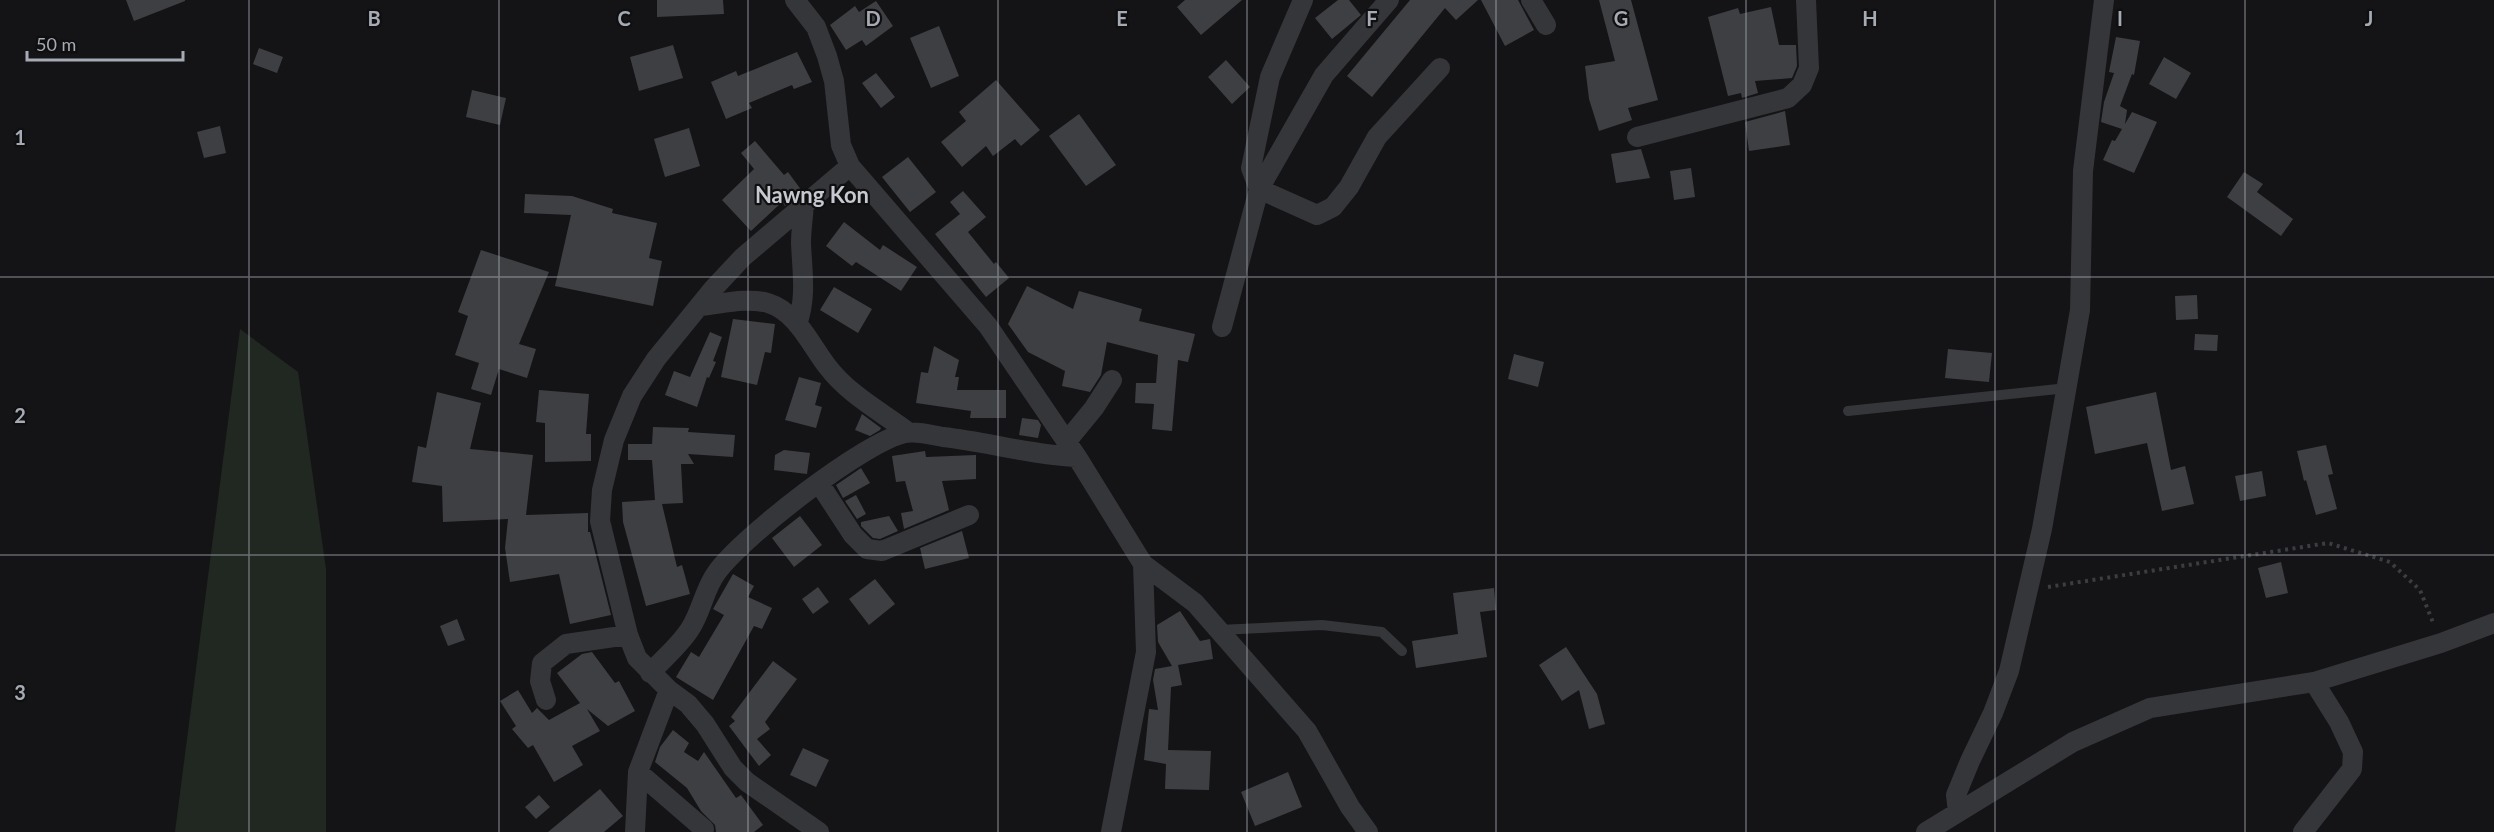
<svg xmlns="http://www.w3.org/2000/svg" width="2494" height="832" font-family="Lato,sans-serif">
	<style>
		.green { fill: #202821 }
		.building { fill: #3e3f42 }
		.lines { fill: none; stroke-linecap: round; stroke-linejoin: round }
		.path { stroke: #3b3d41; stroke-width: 4; stroke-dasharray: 3 4.5; stroke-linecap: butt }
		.lane { stroke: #35363a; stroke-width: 10 }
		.street { stroke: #35363a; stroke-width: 20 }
		.grid { fill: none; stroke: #a6aab5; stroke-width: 1.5; stroke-opacity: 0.55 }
		.labels { text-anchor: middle; stroke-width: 4.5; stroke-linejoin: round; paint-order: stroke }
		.quarter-label { font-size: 22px; font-weight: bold; fill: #c7c9d1; stroke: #0f0f10 }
		.grid-label { font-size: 20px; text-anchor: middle; font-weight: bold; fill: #a6aab5; stroke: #0f0f10; stroke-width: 4.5; stroke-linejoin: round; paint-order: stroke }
	</style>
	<rect width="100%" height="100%" fill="#141416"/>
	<path class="green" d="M240,329l58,43 28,197v263h-151z"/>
	<path class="building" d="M126,0h59v1l-51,20z
		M657,0h66l1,14 -67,3z
		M1185,0h57l-41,35 -24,-28z
		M1338,0h11l12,15 -29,24 -17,-21z
		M1410,0h68l-22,20 -11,-12 -73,89 -25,-21z
		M1481,0h37l16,30 -29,16z
		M1599,0h32l27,100 -30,8 4,12 -33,11 -10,-32 -4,-33 30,-5z
		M876,1l17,25 -27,20 -4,-6 -16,10 -16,-25 25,-19 4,6z
		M1771,7l8,38h17l1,21 -5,12 -37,3 3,12 -16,5 -1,-5 -13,3 -20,-79 30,-9 2,6z
		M939,26l20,50 -28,12 -21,-50z
		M2116,37l24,4 -6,34 -2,-1 -12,32 7,4 -2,14 7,-12 25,10 -23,51 -31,-13 9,-20 3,1 7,-12 -21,-7 3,-20 10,-29 -5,-1z
		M673,45l10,33 -44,13 -9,-34z
		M259,48l24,9 -6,16 -24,-9z
		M797,52l15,30 -18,7 -2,-4 -43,18 3,5 -26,11 -15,-37 25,-11 2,5z
		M2164,57l27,16 -15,26 -27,-15z
		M1226,60l24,27 -18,17 -24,-27z
		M876,73l19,24 -14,11 -19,-25z
		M996,80l44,50 -19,16 -6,-7 -22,17 -7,-10 -24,21 -21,-25 25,-21 -7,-9z
		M472,90l34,8 -6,27 -34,-8z
		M1785,111l5,34 -41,6 -4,-29z
		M1079,114l37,51 -30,21 -37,-50z
		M220,126l6,27 -22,5 -7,-26z
		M689,128l11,38 -35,11 -11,-38z
		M755,141l29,34 4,-3 14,19 -17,15 -3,-4 -31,29 -29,-31 32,-31 -13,-16z
		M1641,149l9,29 -34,5 -5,-29z
		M908,157l28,35 -26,20 -28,-35z
		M1691,168l4,29 -21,3 -4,-29z
		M2244,172l19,12 -6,8 36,27 -12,17 -54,-39z
		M963,191l23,26 -18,15 26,32 2,-2 13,16 -23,19 -51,-63 25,-20 -10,-12z
		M525,194l47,2 41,13 -1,4 45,10 -8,35 13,3 -9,45 -98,-20 16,-71 -47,-2z
		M844,222l36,28 3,-5 34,22 -16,24 -45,-29 -4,4 -26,-20z
		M481,250l68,22 -30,72 17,5 -9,29 -28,-9 -8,26 -20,-6 8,-26 -24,-8 13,-39 -10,-4z
		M1027,286l46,23 6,-18 63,18 -3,12 56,13 -7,28 -10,-2 -6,71 -20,-2 2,-25 -19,-1 1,-20h20l2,-28 -51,-13 -6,33 -11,17 -28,-6 3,-15 -37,-19 -20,-28z
		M834,287l38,22 -14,24 -38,-23z
		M2197,295l1,24 -22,1 -1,-24z
		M733,319l42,5 -4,29 -6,-1 -8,33 -36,-8z
		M710,332l12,5 -9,24 3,1 -7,16 -2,-1 -10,30 -32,-12 9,-24 16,6z
		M2195,334l23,1 -1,16 -23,-1z
		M934,346l25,14 -4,17h4l-2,13h49v28h-36l1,-7 -55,-8 5,-31 7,1z
		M1948,349l44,4 -3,29 -44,-4z
		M1514,354l30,8 -6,25 -30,-8z
		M799,377l22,6 -6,22 7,2 -6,21 -31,-8z
		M539,390l50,4 -3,40h5v27l-46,1v-39l-9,-1z
		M437,392l44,11 -11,46 63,6 -7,60 62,-2v19h2l21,83 -41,9 -11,-50 -49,8 -5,-34 3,-29 -65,3 -1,-36 -30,-4 6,-36 8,2z
		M2156,392l15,78 14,-4 9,38 -32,7 -15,-68 -52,11 -9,-47z
		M862,414l19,14 -1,2 -10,6 -15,-6z
		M1022,418l16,2 3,5 -3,13 -19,-3z
		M653,427l36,1 -1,4 47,3 -2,22 -45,-3 6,10h-13l2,39 -21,1 15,63 5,-2 8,29 -44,12 -23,-84 -1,-20 33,-2 -3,-40h-24v-16h24z
		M2326,445l7,29 -5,1 9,34 -21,6 -10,-35 -2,1 -7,-30z
		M784,450l26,3 -3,21 -33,-4 1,-15z
		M925,451l1,6 50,-2v24l-34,2 7,29 -45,19 -3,-16 12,-2 -8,-30 -9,1 -4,-26z
		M861,468l9,15 -27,15 -7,-13z
		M2262,471l4,25 -26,5 -5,-25z
		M856,495l10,19 -9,5 -12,-18z
		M800,516l22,29 -28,22 -22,-29z
		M889,516l9,15 -18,8 -7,-1 -12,-12v-4z
		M962,531l7,27 -44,11 -5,-21z
		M2281,562l7,31 -22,5 -8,-30z
		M733,574l21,12 -6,11 24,11 -10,21 -8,-3 -41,74 -37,-23 15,-25 8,5 25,-42 -11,-6z
		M875,579l20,25 -26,21 -20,-26z
		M818,587l11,15 -16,12 -11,-15z
		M1494,588l2,22 -16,2 7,45 -71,11 -4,-27 46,-7 -5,-41z
		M1180,611l20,30 10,-2 3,20 -35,6 4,20 -11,2 -3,63 43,1 -2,39 -44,-1 1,-25 -22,-4 5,-51 9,1 -5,-30 2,-11 17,-3 -14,-24 -1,-17z
		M457,619l8,21 -17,6 -8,-20z
		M1566,647l31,47 8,30 -16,5 -10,-39 -17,11 -23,-36z
		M592,652l23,31 4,-2 16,30 -27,15 -21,-17 13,22 -28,15 11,19 -29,17 -21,-37 -5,3 -16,-19 4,-3 -16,-25 18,-11 14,23 5,-5 12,12 31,-17 -23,-30 25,-19z
		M773,661l24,18 -32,43 5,7 -13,10 14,16 -12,11 -30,-40 6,-5 -4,-4z
		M673,730l16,13 -5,9 14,9 6,-9 32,46 5,-3 22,30 -9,7h-38l-1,-7 -14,-14 -14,-23 -32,-26 5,-15z
		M803,748l26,12 -13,27 -26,-12z
		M1288,772l14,35 -47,19 -14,-34z
		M600,789l23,27 -19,16h-56z
		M539,795l11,12 -14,12 -11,-12z"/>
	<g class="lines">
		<path class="path" d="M2048,587l280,-44 62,19 30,28 14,35"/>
		<path class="lane" d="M1848,411l219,-23
			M1219,630l103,-5 60,7 20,19"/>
		<path class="street" d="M795,0l21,27 11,29 7,25 7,64 9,21 138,160 89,131 66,107 52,39 112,128 43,76 18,25
			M1389,0l-65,75 -65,114 58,26 16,-8 16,-20 28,-50 63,-69
			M1531,0l15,25
			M1637,137l151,-39 14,-13 7,-17 -3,-68
			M700,306c21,-2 48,-9 68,-3 29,9 42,41 59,63 21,28 53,45 81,66
			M797,324c10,-26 5,-54 4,-81 0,-12 2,-26 3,-38
			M1222,327l37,-138 -8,-21 19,-91 33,-77
			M1067,441l27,-33 18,-28
			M819,483l34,52 14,14 15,2 87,-36
			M650,673c13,-14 30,-28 40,-44 12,-18 14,-40 27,-57 25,-35 149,-132 189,-139 11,-2 26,2 37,4 45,5 88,18 134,20
			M546,700l-6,-19 2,-18 24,-19 62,-9
			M638,772l66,57
			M1958,812l-2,-17 14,-34 23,-48 16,-42 33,-142 38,-219 3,-139 21,-171
			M635,832l3,-60 31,-82
			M819,832l-72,-50 -14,-14 -28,-44 -17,-20 -19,-14 -32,-32 -9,-23 -28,-114 2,-31 12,-50 18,-44 24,-37 57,-70 30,-32 107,-91
			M1111,832l35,-180 -3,-88
			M1926,832l147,-90 77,-34 164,-26 127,-39 53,-20
			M2303,832l49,-63 1,-17 -14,-30 -25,-40"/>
	</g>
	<path class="grid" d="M249,0v832M499,0v832M748,0v832M998,0v832M1247,0v832M1496,0v832M1746,0v832M1995,0v832M2245,0v832M0,277h2494M0,555h2494"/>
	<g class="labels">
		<g class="quarter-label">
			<text x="812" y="203">Nawng Kon</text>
		</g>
	</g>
	<g class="grid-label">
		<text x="374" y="26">B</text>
		<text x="624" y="26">C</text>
		<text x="873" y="26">D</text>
		<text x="1122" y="26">E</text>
		<text x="1372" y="26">F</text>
		<text x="1621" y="26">G</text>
		<text x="1870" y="26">H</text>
		<text x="2120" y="26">I</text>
		<text x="2369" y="26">J</text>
		<text x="20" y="145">1</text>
		<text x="20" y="423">2</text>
		<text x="20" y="700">3</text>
	</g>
	<path d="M27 51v9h156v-9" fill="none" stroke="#a6aab5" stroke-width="3"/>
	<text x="36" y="51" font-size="18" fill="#a6aab5" stroke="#0f0f10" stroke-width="4.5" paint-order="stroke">50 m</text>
</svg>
